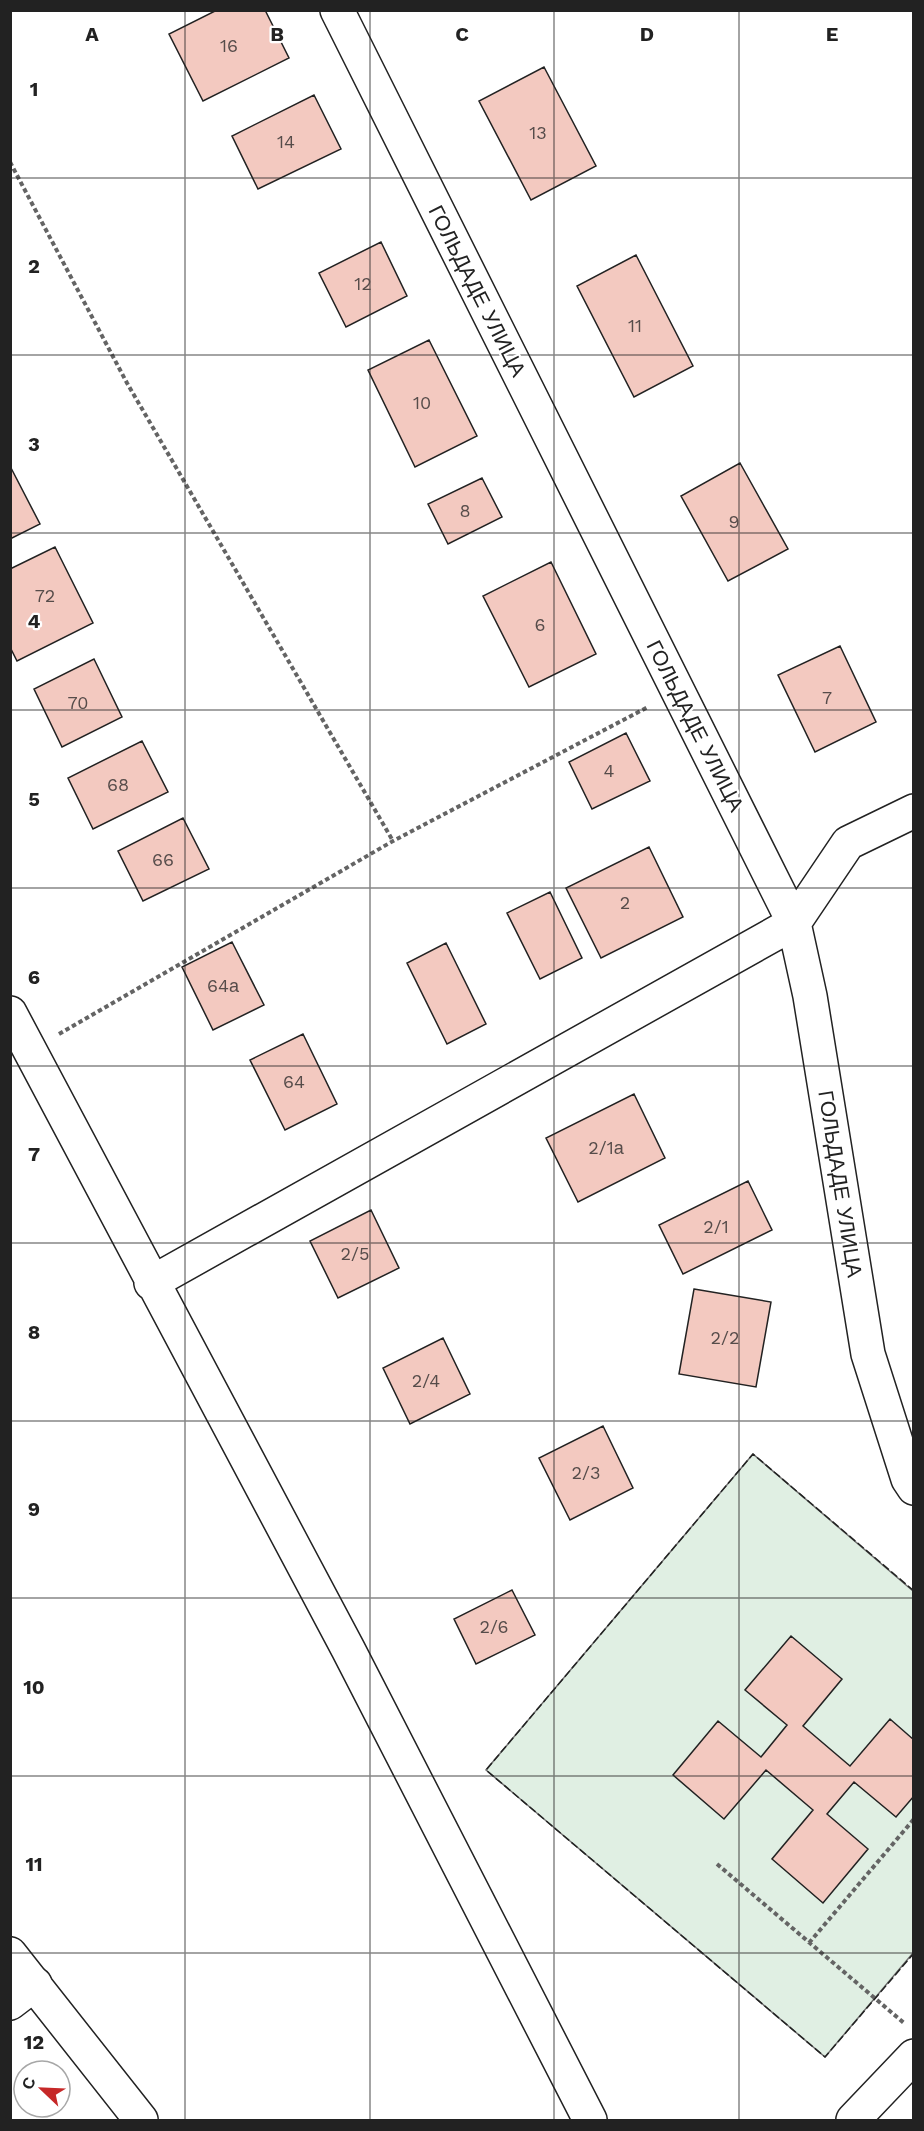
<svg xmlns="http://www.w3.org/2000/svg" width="924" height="2131" font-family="'Work Sans',sans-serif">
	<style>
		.green { fill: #e0efe3; stroke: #6f6f6f; stroke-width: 1.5 }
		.building { fill: #f3c9c0; stroke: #222; stroke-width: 1.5 }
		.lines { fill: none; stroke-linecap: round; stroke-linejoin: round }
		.street-casing { stroke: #222; stroke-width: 36 }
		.secondary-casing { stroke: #222; stroke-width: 36 }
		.path { stroke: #646464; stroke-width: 4; stroke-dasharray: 4.5 3; stroke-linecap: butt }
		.street { stroke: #fff; stroke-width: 33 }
		.secondary { stroke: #fff; stroke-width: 33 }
		.fence { stroke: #222; stroke-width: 1.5; stroke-dasharray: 8 3; stroke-linecap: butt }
		.grid { fill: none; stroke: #222; stroke-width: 1.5; stroke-opacity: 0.55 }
		.labels { text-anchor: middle; stroke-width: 4.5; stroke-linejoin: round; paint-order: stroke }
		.number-label { font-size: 18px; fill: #564c4a }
		.street-label { font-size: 21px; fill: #222; stroke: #fff }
		.grid-label { font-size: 20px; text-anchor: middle; font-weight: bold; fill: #222; stroke: #fff; stroke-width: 4.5; stroke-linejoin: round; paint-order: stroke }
	</style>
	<rect width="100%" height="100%" fill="#fff"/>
	<path class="green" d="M753,1454l160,137v362l-88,104 -339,-287z"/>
	<path class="building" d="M217,10h48l24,48 -86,43 -34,-67z
		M544,67l52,99 -65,34 -52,-99z
		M314,95l27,54 -83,40 -26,-53z
		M381,242l26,54 -61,31 -27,-54z
		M636,255l57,111 -59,31 -57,-111z
		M429,340l48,96 -62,31 -47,-97z
		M740,463l48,86 -60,32 -47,-85z
		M10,466l30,58 -30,15z
		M482,478l20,39 -54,27 -20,-40z
		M55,547l38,76 -76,38 -7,-14v-78z
		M551,562l45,92 -67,33 -46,-91z
		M840,646l36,76 -61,30 -37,-77z
		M94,659l28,58 -60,30 -28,-58z
		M626,733l24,48 -58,28 -23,-47z
		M142,741l26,51 -75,37 -25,-51z
		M183,818l26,51 -66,32 -25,-50z
		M649,847l34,70 -82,41 -35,-70z
		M550,892l32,66 -42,21 -33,-66z
		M232,942l32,63 -51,25 -31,-63z
		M446,943l40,81 -39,20 -40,-81z
		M303,1034l34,70 -52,26 -35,-70z
		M634,1094l31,64 -87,44 -32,-64z
		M748,1181l24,49 -89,44 -24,-49z
		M371,1210l28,58 -61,30 -28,-57z
		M694,1289l77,13 -15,85 -77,-13z
		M443,1338l27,56 -60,30 -27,-56z
		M603,1426l30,62 -63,32 -31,-62z
		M512,1590l23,45 -59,29 -22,-45z
		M791,1636l51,43 -39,47 47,40 40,-47 24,21v56l-18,21 -42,-35 -27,32 41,35 -45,54 -51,-44 41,-49 -47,-40 -42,49 -51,-44 45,-54 43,36 26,-32 -42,-35z"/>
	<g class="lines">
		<defs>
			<path id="street" d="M337,10l457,913 16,73 58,358 40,125 6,9
				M10,1013l338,636 242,471
				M151,1283l643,-360 54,-80 66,-32
				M10,2003l25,-19
				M853,2120l61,-64"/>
			<path id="secondary" d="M10,1954l131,166"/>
		</defs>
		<use href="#street" class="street-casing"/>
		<use href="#secondary" class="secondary-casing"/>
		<path class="path" d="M10,162l117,221 266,458
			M59,1034l334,-193 255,-134
			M717,1864l187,159
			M809,1943l105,-124"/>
		<use href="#street" class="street"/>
		<use href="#secondary" class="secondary"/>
		<path class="fence" d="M914,1591l-161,-137 -267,316 339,287 89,-104"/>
	</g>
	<path class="grid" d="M185,10v2110M370,10v2110M554,10v2110M739,10v2110M10,178h904M10,355h904M10,533h904M10,710h904M10,888h904M10,1066h904M10,1243h904M10,1421h904M10,1598h904M10,1776h904M10,1953h904"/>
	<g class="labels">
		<g class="number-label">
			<text x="229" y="52">16</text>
			<text x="538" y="139">13</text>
			<text x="286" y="148">14</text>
			<text x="363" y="290">12</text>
			<text x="635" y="332">11</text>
			<text x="422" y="409">10</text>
			<text x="465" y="517">8</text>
			<text x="734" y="528">9</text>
			<text x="45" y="602">72</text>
			<text x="540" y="631">6</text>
			<text x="827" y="704">7</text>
			<text x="78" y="709">70</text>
			<text x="609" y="777">4</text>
			<text x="118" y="791">68</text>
			<text x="163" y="866">66</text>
			<text x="625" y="909">2</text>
			<text x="223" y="992">64а</text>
			<text x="294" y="1088">64</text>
			<text x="606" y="1154">2/1а</text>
			<text x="716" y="1233">2/1</text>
			<text x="355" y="1260">2/5</text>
			<text x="725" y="1344">2/2</text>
			<text x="426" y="1387">2/4</text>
			<text x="586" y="1479">2/3</text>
			<text x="494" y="1633">2/6</text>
		</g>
		<g class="street-label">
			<text transform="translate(477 291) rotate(63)" y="7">ГОЛЬДАДЕ УЛИЦА</text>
			<text transform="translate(695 726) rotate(63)" y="7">ГОЛЬДАДЕ УЛИЦА</text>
			<text transform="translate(840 1184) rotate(81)" y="7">ГОЛЬДАДЕ УЛИЦА</text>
		</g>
	</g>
	<g class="grid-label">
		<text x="92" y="41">A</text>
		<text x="277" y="41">B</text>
		<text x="462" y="41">C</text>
		<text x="647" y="41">D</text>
		<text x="832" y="41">E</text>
		<text x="34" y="96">1</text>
		<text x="34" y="273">2</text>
		<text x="34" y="451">3</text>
		<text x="34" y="628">4</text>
		<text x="34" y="806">5</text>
		<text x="34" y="984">6</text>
		<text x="34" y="1161">7</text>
		<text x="34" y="1339">8</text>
		<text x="34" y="1516">9</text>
		<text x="34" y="1694">10</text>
		<text x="34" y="1871">11</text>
		<text x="34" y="2049">12</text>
	</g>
	<rect width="924" height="2131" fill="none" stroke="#222222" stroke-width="24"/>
	<g transform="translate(42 2089) rotate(293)"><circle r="28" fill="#ffffff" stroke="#a7a7a7" stroke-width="1.5"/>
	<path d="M0-4.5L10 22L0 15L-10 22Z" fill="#c62828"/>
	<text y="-9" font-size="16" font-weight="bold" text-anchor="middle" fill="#222222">С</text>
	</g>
</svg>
